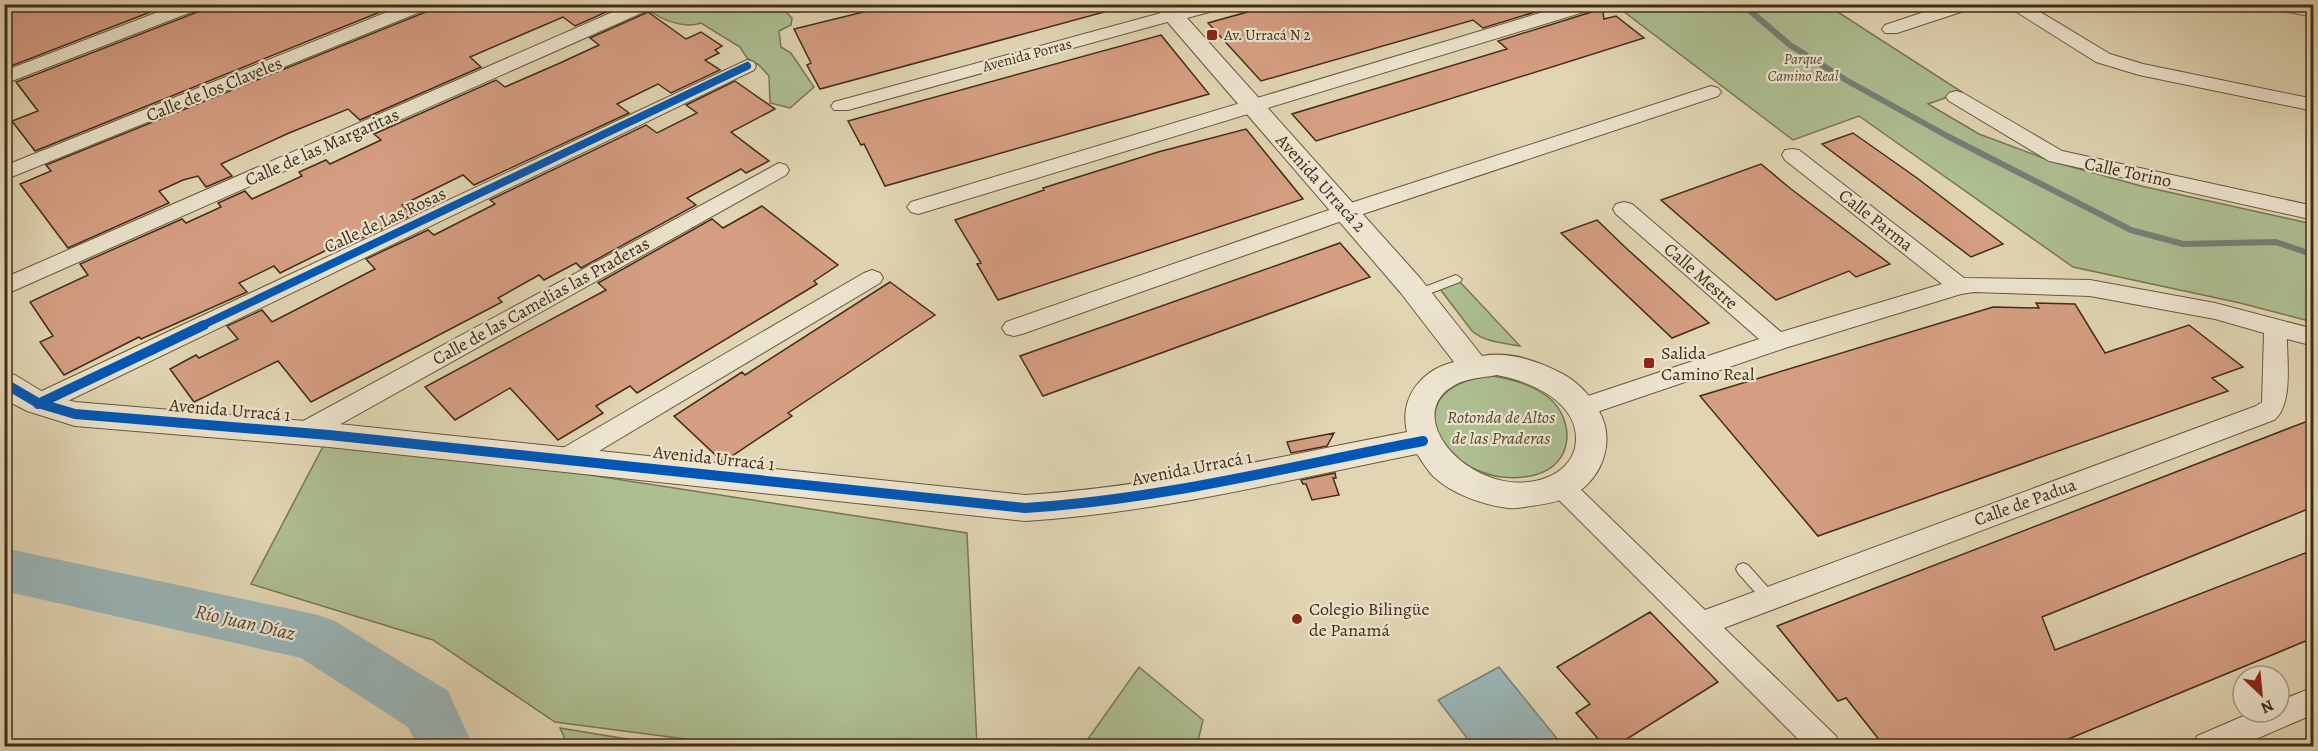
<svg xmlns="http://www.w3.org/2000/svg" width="2318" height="751" font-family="Alegreya,serif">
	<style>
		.green { fill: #adbe91; stroke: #787654; stroke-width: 1.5 }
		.water { fill: #9ab6b8; stroke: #777f77; stroke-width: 1.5 }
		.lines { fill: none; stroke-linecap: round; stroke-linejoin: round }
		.stream { stroke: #777f77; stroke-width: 6 }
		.river { fill: #9ab6b8; fill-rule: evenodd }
		.building { fill: #d59e82; stroke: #422d16; stroke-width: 1.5 }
		.service-casing { stroke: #6a573d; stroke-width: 2 }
		.minor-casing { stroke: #6a573d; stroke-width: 2 }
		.tertiary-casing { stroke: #6a573d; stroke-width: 2 }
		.service { fill: #ece4ce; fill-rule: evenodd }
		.minor { fill: #ece4ce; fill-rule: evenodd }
		.tertiary { fill: #ece4ce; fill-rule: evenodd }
		.cycleway-far1-casing { stroke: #ece4ce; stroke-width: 10 }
		.cycleway-casing { stroke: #ece4ce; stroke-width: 14 }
		.cycleway-far1 { stroke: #0057b8; stroke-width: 8 }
		.cycleway { stroke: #0057b8; stroke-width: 10 }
		.poi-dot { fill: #8f2418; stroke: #ece4ce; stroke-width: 2 }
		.labels { text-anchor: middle; stroke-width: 4.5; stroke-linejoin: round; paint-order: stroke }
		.far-poi-label { font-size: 15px; fill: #422d16; stroke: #ece4ce; text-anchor: start }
		.far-street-label { font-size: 15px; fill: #422d16; stroke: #ece4ce }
		.far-park-label { font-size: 15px; font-style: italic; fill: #574a2f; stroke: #ece4ce }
		.street-label { font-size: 18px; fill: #422d16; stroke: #ece4ce }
		.poi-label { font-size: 18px; fill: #422d16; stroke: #ece4ce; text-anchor: start }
		.park-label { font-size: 18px; font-style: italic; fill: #574a2f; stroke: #ece4ce }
		.water-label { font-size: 20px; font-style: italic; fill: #544836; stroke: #ece4ce }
	</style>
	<rect width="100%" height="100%" fill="#e1d5b3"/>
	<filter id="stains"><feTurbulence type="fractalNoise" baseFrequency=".00333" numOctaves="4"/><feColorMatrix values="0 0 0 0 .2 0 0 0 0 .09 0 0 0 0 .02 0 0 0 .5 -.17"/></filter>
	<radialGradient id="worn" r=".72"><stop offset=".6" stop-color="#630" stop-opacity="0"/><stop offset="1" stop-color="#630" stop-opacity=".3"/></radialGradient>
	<path class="green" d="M756,4l4,3 19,-2 13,13 -1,7 -12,6 2,16 10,6 23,34 -24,21 -20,-5 -1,-27 -10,-11 -12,-7 -7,-11 -39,-24c-21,7 -44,-6 -61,-18z
		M1615,5h212l135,87 -34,12 51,30 75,28 87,24 172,38v98l-73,-19 -167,-36 -214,-151 -66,24z
		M1460,282l60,64c-16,-3 -36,-4 -48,-15l-32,-42z
		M1493,376c19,3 38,8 55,21 28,23 26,68 -13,78 -87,21 -153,-89 -42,-99z
		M329,435l638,98 10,213h-238l-184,-24 -122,-82 -182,-56z
		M1139,667l64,53 -5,21 7,5h-122z
		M560,728l110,18h-102z"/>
	<path class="water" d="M1499,667l64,79h-90l-35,-46z"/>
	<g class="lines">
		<path class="stream" d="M1742,4l48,41 56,35 103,57 182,93 52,14 93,-2 38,13"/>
		<path class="river" d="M4,548l310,66 19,6 115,71 25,55h-56l-9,-19 -107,-69 -297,-67z"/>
	</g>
	<path class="building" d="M15,4h156l-165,64 -2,-60z
		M207,4h193l-365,147 -23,-30 26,-10 -22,-29 187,-72z
		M435,4h189l-49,22 -12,-9 -93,40 11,10 -121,53 -12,-11 -59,24 -68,31 11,12 -26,11 -8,-11 -15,4 -24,11 10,12 -101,45 -48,-64 31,-13 -5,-6 385,-155z
		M896,4h211l1,7 -288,78 -13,-24 4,-2 -17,-34z
		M1276,4h285l-78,24 -10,-8 -212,61 -53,-58z
		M1602,6l2,13 12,-3 28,22 -328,103 -24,-27 215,-65 -9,-8 100,-31z
		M648,12l38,27 15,-7 21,14 -7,4 4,3 -14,7 15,10 -49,23 -13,-9 -41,20 12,9 -155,72 -11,-10 -61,30 10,10 -61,28 -4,-3 -67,33 -6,-7 -35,17 8,9 -106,47 -2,-2 -75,38 -24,-33 13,-6 -23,-34 58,-27 -8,-11 102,-45 4,4 35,-16 -3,-4 27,-12 7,8 50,-23 -3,-4 27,-12 4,4 51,-24 -7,-6 122,-54 9,7 55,-24 39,-18 -9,-7z
		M1161,35l48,59 -324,92 -21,-42 -3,1 -13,-24z
		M735,81l40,28 -44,23 38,29 -23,12 -5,-4 -54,29 9,7 -115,63 -5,-5 -32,17 -5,-5 -41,23 4,4 -191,100 -33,-41 -84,41 -24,-33 26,-14 3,3 39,-19 -11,-13 35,-16 10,12 103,-53 -9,-10 62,-29 6,5 61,-31 -5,-4 156,-75 11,8 40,-20 -11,-8z
		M1246,129l57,70 -305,101 -21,-36 4,-1 -26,-43 89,-30 -1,-2 115,-36z
		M1853,133l64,45 86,66 -32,13 -149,-113z
		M1761,164l30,25 99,75 -34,13 -7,-6 -73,29 -115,-100z
		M762,206l76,59 -24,16 3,3 -180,109 -7,-7 -34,20 7,7 -45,27 -48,-52 -55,32 -30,-33 181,-97 -8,-7 114,-64 11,9z
		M1597,220l29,28 83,75 -37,15 -111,-105z
		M1340,243l30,34 -327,119 -23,-40z
		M890,282l45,33 -147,98 4,3 -69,46 -49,-46 68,-44 3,3z
		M2036,303l39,1 30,49 84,-28 54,42 -31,11 16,13 -410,145 -118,-140 293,-89 46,1z
		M2313,419v88l-271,110 13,33 258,-100v88l-264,109h-164l-39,-49 -8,3 -61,-75z
		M1334,433l-7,13 -36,7 -4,-11z
		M1335,473l1,5h-3l6,17 -27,5 -6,-16h-3l-2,-4z
		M1650,612l68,70 -104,65h-9l-29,-34 14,-9 -33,-37z"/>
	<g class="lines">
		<defs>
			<path id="service" d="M1456,275l6,4 -2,3 -42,16 -6,-4 2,-3z
				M1743,563l5,2 25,28 2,4 -2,4 -5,2 -5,-2 -25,-28 -2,-4 2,-4z"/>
			<path id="minor" d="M179,4h26l-3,4 -198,76v-13z
				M407,4h26l-3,4 -426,172v-14z
				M631,4h16l2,3 -3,4 -642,284v-17z
				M788,4h25c-5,7 -17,9 -24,7l-3,-4z
				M1570,4h30l-3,4 -672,204 -7,2 -7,-2 -4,-5 4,-5z
				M1948,4h28l-3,4 -76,25h-12l-3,-4 3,-4z
				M2004,4h23l83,50 33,10 171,35v12l-175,-36 -43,-13z
				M2265,4l49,3v10l-46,-9z
				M1172,10l6,1 3,4 -3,4 -330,91h-14l-3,-4 3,-4z
				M747,60l7,2 2,4 -2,4 -707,341 -9,2 -9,-2 -3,-7 3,-7z
				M1711,86l7,2 3,4 -3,4 -382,127 -314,111 -8,2 -8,-2 -4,-6 4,-6 314,-109z
				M1956,91l7,2 99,58 252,55v14l-265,-59 -100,-60 -3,-4 3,-4z
				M1792,149l7,1 165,128 126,2 125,23 99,26v17l-27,-7c0,23 6,66 -13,81l-550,208 112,108 4,10h-35l-252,-252 -4,-7 4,-7 9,-3 9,3 134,130 551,-204 6,-4 2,-69 -49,-14 -125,-23 -116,-4 -13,2 -176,54 -203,69 -9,-2 -3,-7 3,-7 186,-62 -143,-125 -3,-5 3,-5 8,-2 8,2 149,128 161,-48 -157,-124 -3,-5 3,-5z
				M779,163l7,2 3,5 -3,5 -474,265 -9,3 -9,-3 -3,-7 3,-7z
				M872,270l8,3 3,5 -3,5 -306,183 -9,3 -9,-3 -4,-7 4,-7 308,-179z
				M2314,687v27l-74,32h-47l4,-10 56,-24h26v-11z"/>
			<path id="tertiary" d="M1152,4h24l1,3 46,-3 -3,5 -33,9 233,260 62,78c26,-5 56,5 79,17 17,9 29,22 38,38 16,28 5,63 -21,81 -14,9 -31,12 -47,14 -8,1 -16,3 -23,2 -25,-3 -56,-14 -75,-32 -6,-6 -11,-15 -16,-22 -130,26 -260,59 -392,67l-696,-74 -254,-21 -48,-15 -23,-12v-27l11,3 33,20 27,7 254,21 696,72c129,-8 256,-39 382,-63 -8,-34 14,-62 47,-70l-54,-70zM1497,375c34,6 87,29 78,73 -3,13 -14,24 -27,29 -71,29 -158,-65 -87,-95 11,-4 25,-5 36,-7z"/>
		</defs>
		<use href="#service" class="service-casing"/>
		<use href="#minor" class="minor-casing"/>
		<use href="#tertiary" class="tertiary-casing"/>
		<use href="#service" class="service"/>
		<use href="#minor" class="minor"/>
		<use href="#tertiary" class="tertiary"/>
		<defs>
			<path id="cycleway-far1" d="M201,326l546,-260"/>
			<path id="cycleway" d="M4,383l34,20 37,11 254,21 696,73c134,-8 267,-42 398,-67
				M38,404l166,-79"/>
		</defs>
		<use href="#cycleway-far1" class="cycleway-far1-casing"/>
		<use href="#cycleway" class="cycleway-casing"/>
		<use href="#cycleway-far1" class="cycleway-far1"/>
		<use href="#cycleway" class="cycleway"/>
	</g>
	<g class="poi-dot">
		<rect x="1206" y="29" width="12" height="12" rx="3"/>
		<rect x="1643" y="357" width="12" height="12" rx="3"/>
		<circle cx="1297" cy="619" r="6"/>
	</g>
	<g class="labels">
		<g class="far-poi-label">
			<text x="1224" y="40">Av. Urracá N 2</text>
		</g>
		<g class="far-street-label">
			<text transform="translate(1027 55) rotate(-15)" y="5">Avenida Porras</text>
		</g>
		<g class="far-park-label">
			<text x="1803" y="64">Parque<tspan x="1803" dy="17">Camino Real</tspan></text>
		</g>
		<g class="street-label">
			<text transform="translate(214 89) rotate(-22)" y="6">Calle de los Claveles</text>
			<text transform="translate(322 147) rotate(-24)" y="6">Calle de las Margaritas</text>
			<text transform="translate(2128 172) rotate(12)" y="6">Calle Torino</text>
			<text transform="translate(1321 183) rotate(48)" y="6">Avenida Urracá 2</text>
			<text transform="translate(385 220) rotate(-25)" y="6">Calle de Las Rosas</text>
			<text transform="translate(1876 220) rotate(38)" y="6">Calle Parma</text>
			<text transform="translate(1701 276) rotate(41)" y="6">Calle Mestre</text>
			<text transform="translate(541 301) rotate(-29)" y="6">Calle de las Camelias las Praderas</text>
			<text transform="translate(230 410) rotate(5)" y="6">Avenida Urracá 1</text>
			<text transform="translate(714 458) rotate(6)" y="6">Avenida Urracá 1</text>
			<text transform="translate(1192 468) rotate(-11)" y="6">Avenida Urracá 1</text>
			<text transform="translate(2025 502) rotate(-20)" y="6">Calle de Padua</text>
		</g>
		<g class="poi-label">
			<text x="1661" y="359">Salida<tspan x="1661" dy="21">Camino Real</tspan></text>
			<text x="1309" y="615">Colegio Bilingüe<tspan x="1309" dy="21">de Panamá</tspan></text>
		</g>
		<g class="park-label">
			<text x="1501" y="423">Rotonda de Altos<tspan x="1501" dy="21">de las Praderas</tspan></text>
		</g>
		<g class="water-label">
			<text transform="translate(245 622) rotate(13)" y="7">Río Juan Díaz</text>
		</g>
	</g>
	<rect width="2318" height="751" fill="none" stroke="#e1d5b3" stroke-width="24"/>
	<rect x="6" y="6" width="2306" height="739" fill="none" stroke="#422d16" stroke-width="3"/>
	<rect x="12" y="12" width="2294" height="727" fill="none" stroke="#422d16" stroke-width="1.5"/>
	<g transform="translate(2261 694) rotate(154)"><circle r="28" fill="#ece4ce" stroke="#a89b84" stroke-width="1.5"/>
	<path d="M0-4.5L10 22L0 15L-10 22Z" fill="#8f2418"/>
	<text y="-9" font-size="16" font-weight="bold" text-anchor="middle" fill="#422d16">N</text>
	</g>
	<rect width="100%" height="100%" filter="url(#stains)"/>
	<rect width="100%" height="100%" fill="url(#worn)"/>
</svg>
